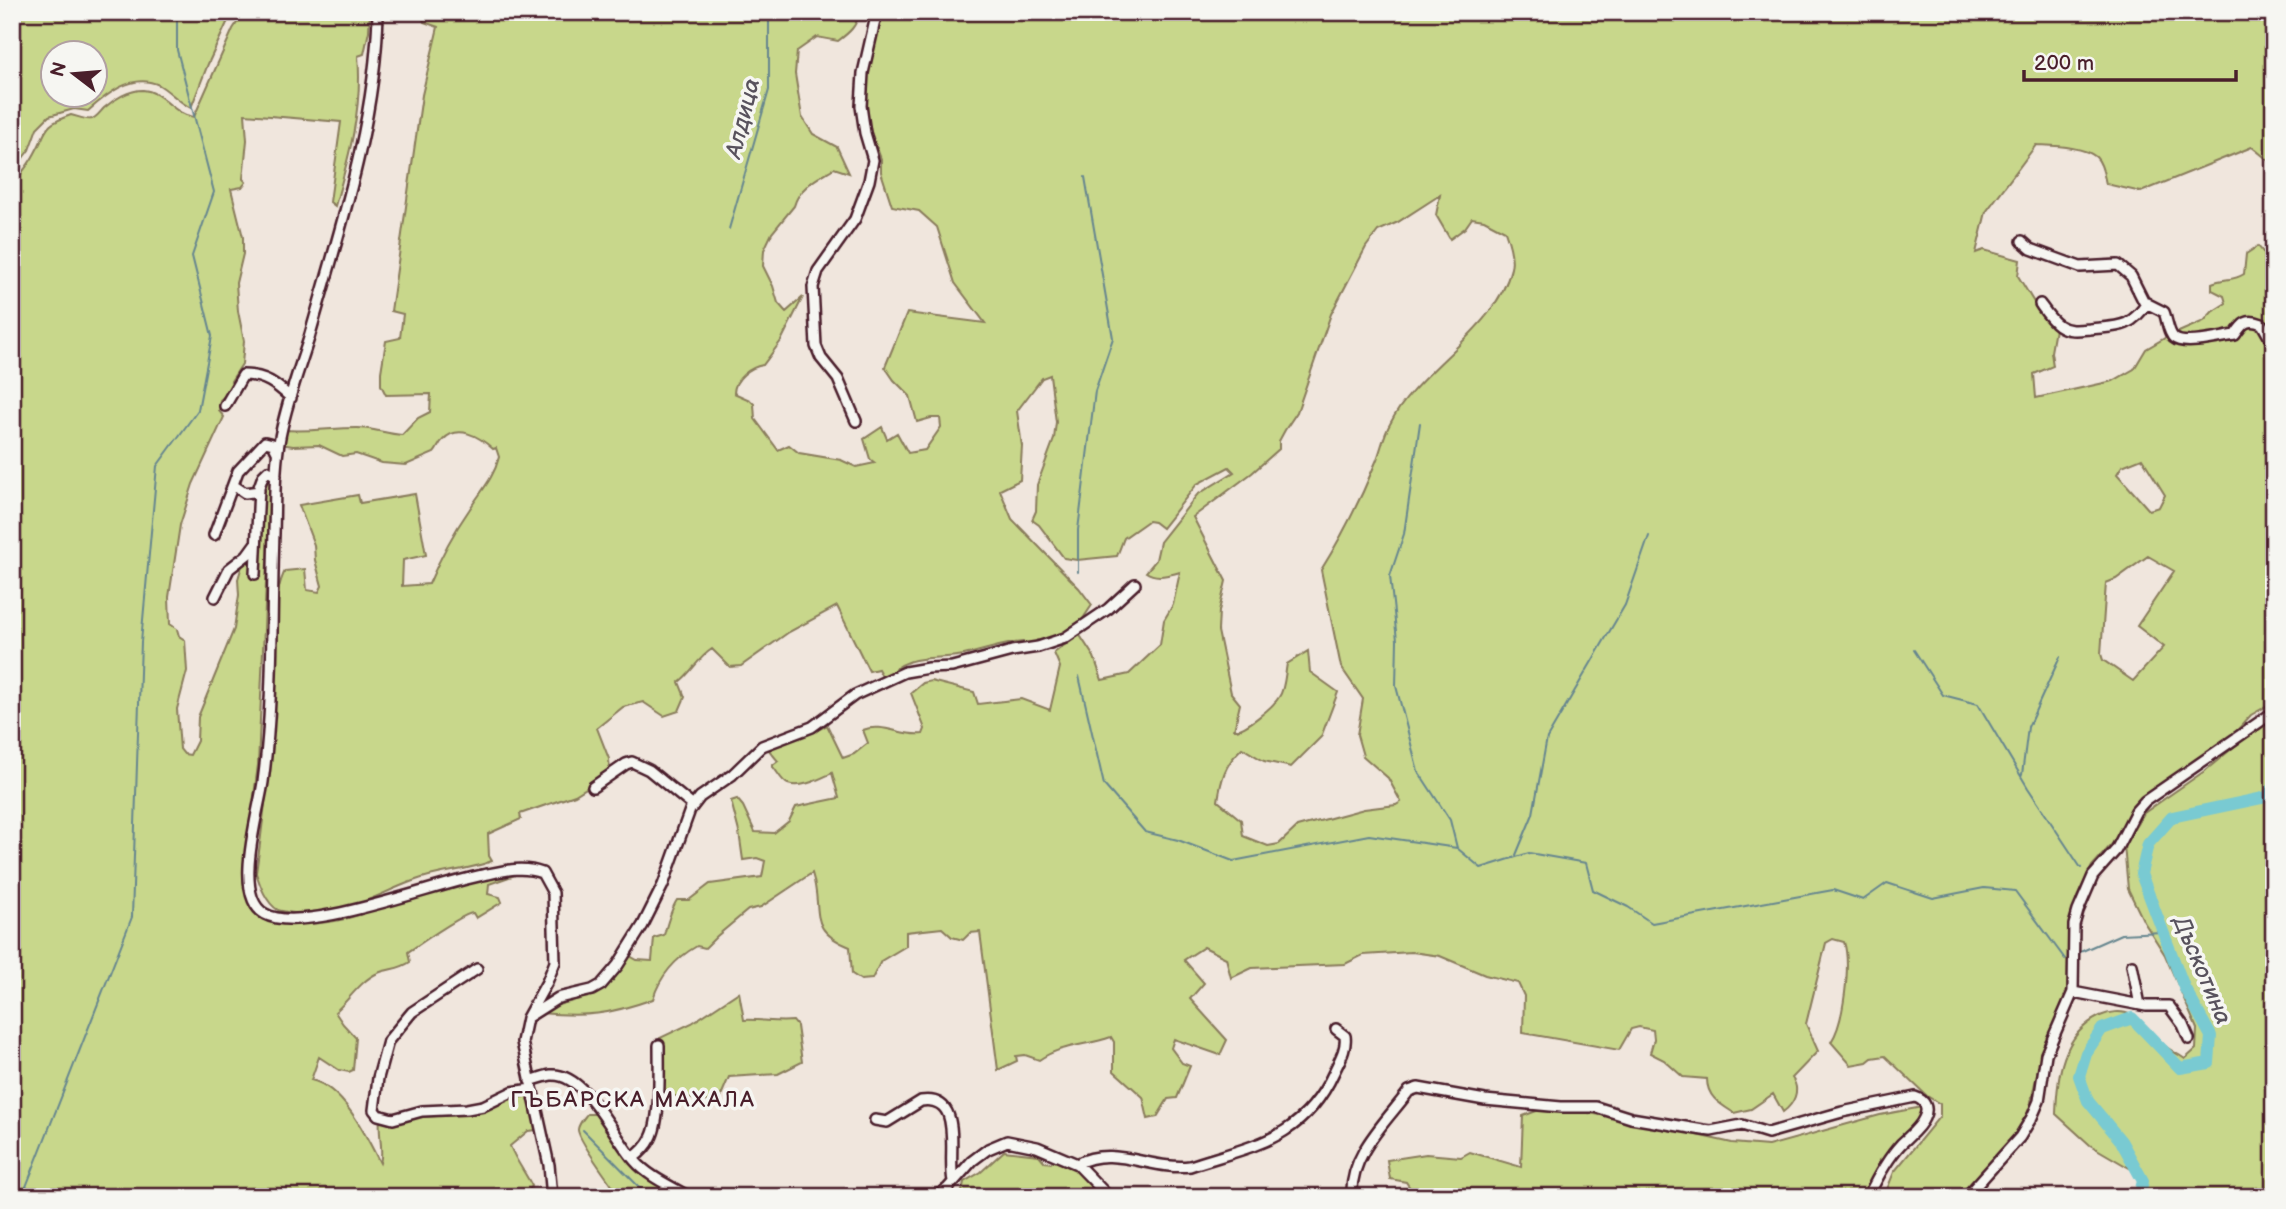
<svg xmlns="http://www.w3.org/2000/svg" width="2286" height="1209" font-family="'Balsamiq Sans',sans-serif">
	<style>
		.green { fill: #c8d78b; stroke: #897b5b; stroke-width: 2; fill-rule: evenodd }
		.lines { fill: none; stroke-linecap: round; stroke-linejoin: round }
		.stream { stroke: #66868f; stroke-width: 2 }
		.river { stroke: #79cad2; stroke-width: 12 }
		.minor-casing { stroke: #4a1f2b; stroke-width: 14 }
		.minor { stroke: #f6f6f2; stroke-width: 9 }
		.labels { text-anchor: middle; stroke-width: 7; stroke-linejoin: round; paint-order: stroke }
		.water-label { font-size: 23px; font-style: italic; fill: #58525d; stroke: #f6f6f2 }
		.neighbourhood-label { font-size: 23px; letter-spacing: 2px; fill: #4a1f2b; stroke: #f6f6f2 }
	</style>
	<rect width="100%" height="100%" fill="#f0e6dd"/>
	<filter id="ink" filterUnits="userSpaceOnUse"><feTurbulence type="fractalNoise" baseFrequency=".0143" numOctaves="2"/><feDisplacementMap in="SourceGraphic" scale="14" xChannelSelector="R" yChannelSelector="G"/><feConvolveMatrix kernelMatrix="1 2 1 2 8 2 1 2 1" color-interpolation-filters="sRGB"/></filter>
	<g filter="url(#ink)">
		<path class="green" d="M12,12h220l-24,52 -17,44c-11,-5 -23,-18 -32,-23 -27,-13 -53,10 -71,26l-14,-2 -25,7 -12,12 -8,22 -17,22zM52,52h42v42h-42z
			M244,12h126l-1,19 -5,23 -6,2c5,51 -9,101 -23,150l-5,-4 11,-80 -96,-8 2,26 -4,39 3,3 -4,5 -11,2 12,48v17l-7,29 2,28 6,30 -2,23 -11,17 5,5 -16,14 -1,11 5,6 -31,67 -13,41 -11,72 1,27 7,5 2,7 6,4 2,31 -10,38 3,40 4,5 6,1 7,-14 1,-24 36,-88 5,-34 -1,-16 6,-20 9,-7 9,-61 9,-22 -13,296 -14,108 23,45c38,10 69,6 106,-8 12,-5 23,-12 35,-16 29,-11 66,-15 96,-22l14,2 -29,10 -1,10 12,3 2,5 -26,16 -3,-5c-10,0 -53,31 -65,39l2,10c-11,8 -21,6 -32,11 -17,7 -29,27 -43,39l8,12 13,14 -3,32 -4,2 -10,-2 -20,-13 -8,23c32,7 55,55 69,83 4,-12 -2,-29 0,-43l85,-6 26,-7 38,-19 8,42 -9,1 -18,15c6,15 15,26 22,40l-8,11h-512v-1012c8,-10 17,-20 23,-32 13,-23 7,-28 36,-38 6,1 15,6 21,4 5,-2 8,-7 12,-11 10,-9 25,-18 39,-18 20,1 30,25 51,27l39,-88z
			M421,12h439c-4,15 -10,20 -22,29l-21,-4 -20,14 -2,23 7,43 11,17 24,13 12,26 -15,-5c-16,10 -35,19 -40,38l-22,27 -8,17 -1,16 10,20 5,17 8,9 17,-15 -22,44 -18,24c-13,2 -29,14 -29,28l16,7 4,4 1,15 23,31 11,-5 10,8 42,7 15,7 19,-4 -5,-4 -6,-20 18,-12 5,12 10,-6 11,20 17,-3 16,-23 -1,-9h-9l-14,4 -7,-26 -16,-16 -9,-13 22,-54 78,10 -30,-40 -18,-56 -18,-16 -27,-5 -11,-34v-13l-13,-35 -2,-46 7,-36 9,-30h1392v153l-22,-18 -111,45 -35,-8c-2,-8 -3,-20 -10,-27 -12,-11 -44,-11 -60,-12l-50,67 -10,41 8,-3 36,10 -2,16c12,19 21,38 37,53l-4,23 2,14 -19,8 2,24 77,-17 21,-12 12,-20 19,-11 39,-17 8,-9 14,-9 -2,-7 -12,-6v-7c11,-5 22,-2 32,-9l2,-20 12,-8 8,10 2,26 6,20v11l-6,12 6,20v357l-23,13 -32,35 -49,30 -47,47 -11,17 -20,22 -15,31 -4,17 -4,74 -28,67 -12,56 -36,57 -28,29h-81l10,-25 46,-56v-12l-13,-8 -42,-40 -13,2 -5,4 -16,3 -20,-23c13,-19 20,-79 13,-100l-11,-3 -7,4 -20,81 12,27 -26,27c9,12 2,26 -9,34l-10,-18 -22,15 -17,4c-14,-9 -27,-16 -27,-34l-24,-2 -19,-17 -14,-7 4,-14 -1,-9 -14,-3 -8,2 -12,21 -96,-17 1,-37 -6,-13 -33,-8 -45,-19 -28,-4 -49,3 -18,9 -93,4 -21,10 -5,-20 -22,-11 -20,13 20,23 -14,16 37,41 -7,15 -46,-16 -3,9 11,15 8,3 -13,32 -9,1 -11,18 -9,2 -5,-22 -29,-26v-29l-3,-5c-25,9 -49,7 -72,23l-14,-5 -9,1 1,5 -19,9 -18,-138 -10,1 -7,7 -11,-3 -10,-9 -36,4v14l-25,15 -9,18 -11,1 -9,-6 -2,-27c-45,-18 -26,-36 -38,-74l-51,34 -13,3 -31,26 -12,12 -8,-2c-21,12 -37,30 -44,53 -45,16 -66,18 -113,14 13,-9 28,-9 43,-16 17,-7 38,-25 45,-42l9,5 15,1 2,-23 10,-3c3,-11 7,-26 13,-35h12l21,-16 52,-7 3,-16 -8,-3 -14,2 -4,-28 -8,-31 6,-2 6,7 12,26 19,1 15,-12 7,-14 43,-9 -7,-25c-11,5 -31,16 -44,11 -6,-2 -11,-13 -15,-17v-2l5,-4 -10,-12c18,-11 41,-12 59,-24l16,33 11,-4 14,-11 -5,-13c19,-8 40,7 60,4l2,-5 -14,-36 12,-10 8,-2 43,11 4,12 43,-5 29,11 10,-43 -6,-14 25,-19 15,23 8,23 27,-6 31,-29 4,-25 9,-15 7,-33c-10,3 -24,7 -34,0l10,-12 4,-18 37,-47 37,-23 -5,-5 -32,17 -35,44 -8,-6 -6,-1 -24,17 -7,18 -40,4 -13,-2 -25,-33 -7,-5 4,-9 1,-26 17,-46 2,-17 -6,-47 -8,3 -25,33 5,35 -2,34 -20,10 12,29 67,69 13,17 -16,24 -27,13 -12,-2 -4,5 -10,1v-4c-21,1 -39,9 -59,13 -31,6 -57,-4 -80,25l-6,-11 -9,2 -32,-65 -48,26 -48,34 -11,1 -18,-18c-14,9 -20,23 -33,33l6,15 -6,14 -15,5 -21,-14 -20,5 -26,21 12,31 1,14 -35,22 -55,19 1,5 -33,15 1,22 3,5c-25,10 -53,10 -79,20 -38,14 -76,39 -119,32 -4,-1 -12,-1 -16,-3 -12,-7 -18,-25 -22,-37 7,-49 13,-99 16,-149 3,-38 -4,-122 13,-153l20,-2 2,21 12,2 3,-6 -7,-26 -1,-15 -15,-40 59,-10 2,8 55,-9 11,61 -23,5 -1,26 27,-2c11,-26 24,-51 40,-74 12,-19 25,-32 30,-53l-3,-9 -3,1c-14,-13 -35,-25 -50,-9 -4,3 -5,9 -9,13l-28,12 -24,-2 -26,-9 -14,2 -23,-11 -26,1 -13,-2 3,-14c28,2 48,-2 74,-2 16,0 29,6 45,7l16,-17 12,-6 1,-18 -45,1 -5,-10v-13l5,-31 14,-3 3,-24 -12,-3 31,-216 16,-68 -14,-5zM1440,195l-4,20 14,24 15,-11 7,-10 12,2 21,11c4,11 9,26 6,37 -13,61 -95,102 -121,156 -7,12 -9,27 -15,40 -16,39 -32,71 -54,106l20,97 22,32 -6,36 6,21 25,22 13,24 -5,3 -32,4 -67,18 -18,17 -11,2 -25,-10 -2,-16 -23,-19c3,-22 7,-37 24,-53l22,13 27,6 30,-30 17,-45 -28,-20 -2,-21 -21,13c-2,9 -2,25 -8,33 -6,10 -35,34 -45,33l6,-26 -9,-11 -13,-62 1,-20 7,-30 -33,-64 59,-44 27,-24v-8l6,-11 12,-18 34,-98 35,-67 12,-16 20,-9zM2142,458l23,37 -6,12 -10,3 -32,-36 5,-8zM2148,556l26,15 -37,55 27,21 -31,34 -30,-21 -2,-6 5,-71 10,-4z
			M2274,714v483h-136l5,-6v-15l-53,-31 -34,-31c1,-37 6,-80 44,-98 9,-4 22,-6 31,-1 14,7 21,18 32,29 6,6 15,10 22,15l11,-10 1,-20 -32,-74 -21,-33 -16,-33 -4,-44 20,-32 62,-43z
			M739,992l5,28c17,-1 32,3 49,1l4,5 5,36 -24,12 -49,3 -11,26 -56,-9 1,-26 -3,-30 32,-15z
			M1922,1107l8,9 -31,36 -19,8 -12,37h-452l-10,-15 -16,-3 -3,-19 39,-6 35,3 9,-5 51,15 2,-51 16,-6 49,3 33,5 111,25 36,3 112,-31z
			M587,1114h10l48,62 35,21h-37l-3,-3 -27,-7c-6,-9 -37,-50 -35,-58 1,-6 6,-11 9,-15z
			M1004,1151l35,4 6,7 6,1 4,-5 24,13 25,26h-143l3,-15 17,-10z"/>
		<g class="lines">
			<path class="stream" d="M729,229l40,-139v-70l2,-8
				M1420,423l-16,111 -14,42 7,64 -1,46 22,85 32,49 7,28
				M1078,572v-42l17,-139 18,-53 -28,-161
				M1914,650l29,45 35,9 50,84 53,80
				M1079,676l25,109 41,47 33,8 55,21 136,-26 88,13 24,20 48,-15 57,10 7,27 35,17 24,16 181,-33 30,10 24,-17 46,15 51,-10 31,3 50,68
				M2022,775l6,-48 32,-70
				M1516,855l17,-41 14,-76 78,-133 24,-69
				M2078,953l43,-19 41,-2
				M583,1130l62,63 7,4
				M22,1197l110,-280 9,-275 16,-176 41,-56 14,-74 -20,-80 22,-64 -37,-142v-38"/>
			<path class="river" d="M2139,1197l4,-16 -22,-40 -33,-40 -9,-25 7,-23 16,-24 30,-11 48,50 29,-5 2,-27 -27,-49 -43,-113 7,-30 24,-27 95,-20 7,-10"/>
			<defs>
				<path id="minor" d="M378,12c-2,111 -39,220 -69,326 -10,32 -25,72 -30,105 -5,29 -4,60 -5,90 -3,83 0,167 -11,249 -4,30 -31,114 2,132 39,22 174,-32 223,-40 18,-4 36,-8 54,-1l11,20 2,69 -8,20 -20,36 -5,24 27,123 3,32
					M2022,241l9,8 49,18 38,-2 13,11 13,26 20,10c3,7 4,21 10,26 9,8 44,0 55,-2l6,-1c8,-12 12,-17 27,-11l12,21
					M2040,304c5,7 11,16 18,21 10,7 21,5 32,4 28,-3 40,0 57,-26
					M225,406l18,-31c22,0 33,9 48,23
					M856,421l-18,-42 -17,-21 -5,-12 -3,-59 5,-16 37,-52 14,-38 4,-21 -8,-27 -4,-27 2,-33 14,-61
					M233,485l12,8 14,-2
					M214,535l24,-64 27,-29 8,2 4,8
					M255,574l4,-87 4,-11 5,-5 8,5
					M215,597l14,-28 18,-14 8,-11
					M593,787l33,-23 6,-2 17,8 44,36
					M2132,965l8,40
					M477,969l-65,43 -24,29 -10,37 -4,32 4,5 15,4 29,-8 45,-2 16,-3 29,-14 19,-3
					M2073,992l73,14h23l14,19 6,14
					M528,1017l30,-19 34,-8 9,-5 17,-20 25,-40 20,-40 27,-75 10,-13 32,-22 30,-29 50,-19 43,-32 50,-23 23,-4 24,-1 60,-16 26,-4 27,-9 43,-29 27,-25
					M530,1081c7,-2 14,-5 21,-6 35,-3 63,63 84,86 14,16 36,25 54,36
					M875,1120l12,2 34,-21c44,-6 26,53 32,80
					M633,1158c7,-5 14,-12 18,-20 10,-19 8,-70 8,-93
					M1077,1164c35,-20 76,7 113,2 64,-21 113,-26 144,-94 5,-11 13,-23 11,-36l-9,-7
					M936,1197l12,-9 24,-27 16,-12 19,-8 30,6 40,17 32,33
					M1352,1197c-3,-42 34,-75 57,-106l9,-3 67,12 76,7h35l35,11 72,12 8,1 31,-6 26,8 74,-21 73,-15c10,3 14,11 9,21 -4,10 -15,18 -23,26 -14,15 -24,34 -33,53
					M1966,1197l54,-60 12,-20 7,-16 7,-47 27,-62 1,-67 4,-14 15,-35 23,-26 20,-39 9,-10 129,-89"/>
			</defs>
			<use href="#minor" class="minor-casing"/>
			<use href="#minor" class="minor"/>
		</g>
	</g>
	<g class="labels">
		<g class="water-label">
			<text transform="translate(742 118) rotate(-76)" y="8">Алдица</text>
			<text transform="translate(2203 970) rotate(67)" y="8">Дъскотина</text>
		</g>
		<g class="neighbourhood-label">
			<text x="633" y="1107">ГЪБАРСКА МАХАЛА</text>
		</g>
	</g>
	<rect width="2286" height="1209" fill="none" stroke="#f6f6f2" stroke-width="42"/>
	<rect x="21" y="21" width="2244" height="1167" fill="none" stroke="#4a1f2b" stroke-width="2.5" filter="url(#ink)"/>
	<g transform="translate(74 74) rotate(286)"><circle r="33" fill="#f6f6f2" stroke="#b1a0a2" stroke-width="2"/>
	<path d="M0-5L12 26L0 18L-12 26Z" fill="#4a1f2b"/>
	<text y="-10" font-size="19" font-weight="bold" text-anchor="middle" fill="#4a1f2b">N</text>
	</g>
	<path d="M2024 70v10h212v-10" fill="none" stroke="#4a1f2b" stroke-width="3.5"/>
	<text x="2034" y="70" font-size="21" fill="#4a1f2b" stroke="#f6f6f2" stroke-width="5" paint-order="stroke">200 m</text>
</svg>
